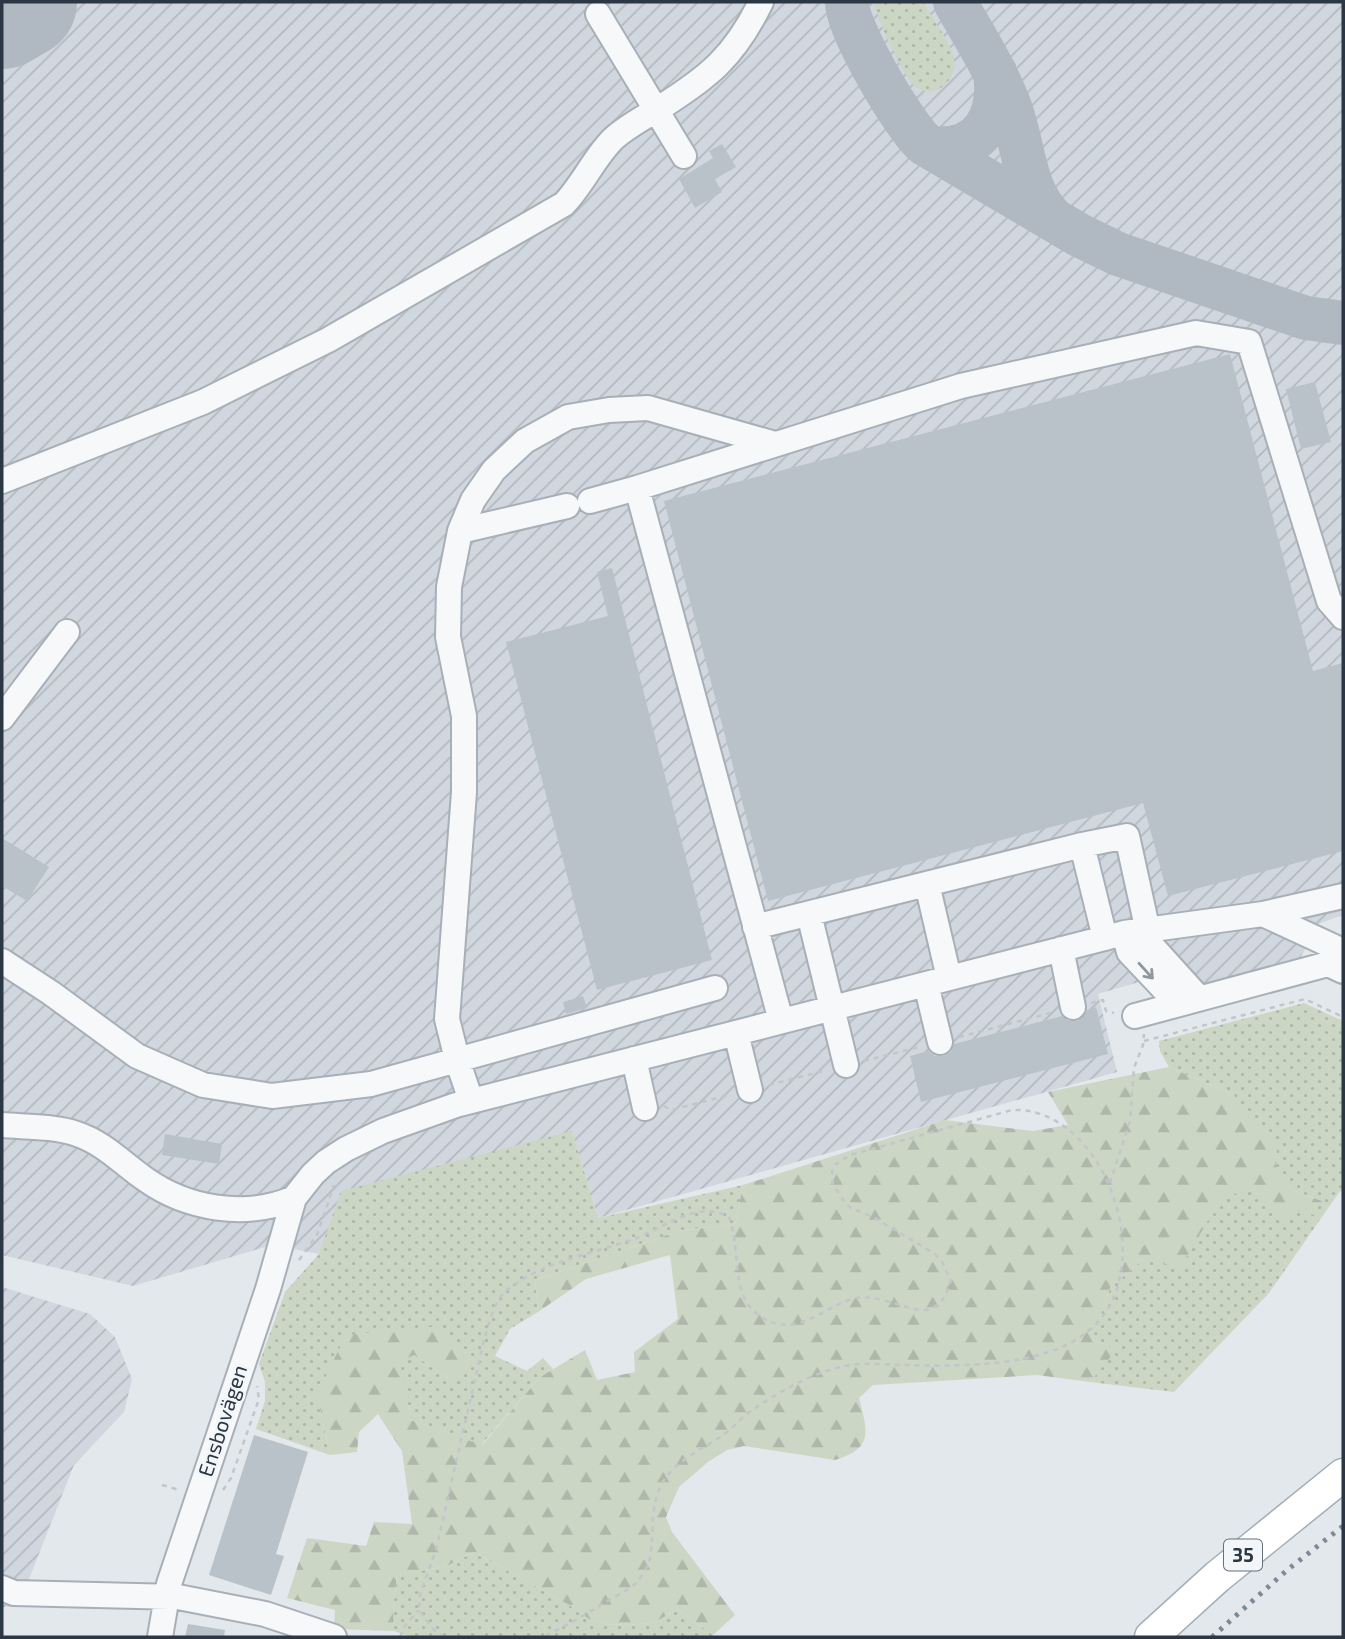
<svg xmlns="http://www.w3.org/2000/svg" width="1345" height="1639" font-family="'Exo 2',sans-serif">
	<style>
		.industrial { fill: url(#industrial-furrows) }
		.green { fill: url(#green-dots) }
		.forest { fill: url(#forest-firs) }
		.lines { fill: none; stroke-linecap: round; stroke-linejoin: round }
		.taxiway { stroke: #b0b8c1; stroke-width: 44 }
		.runway { stroke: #b0b8c1; stroke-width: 112 }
		.building { fill: #bac2c9 }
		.minor-casing { stroke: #a8afb6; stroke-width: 28 }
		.major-casing { stroke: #a2aeb8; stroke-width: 35 }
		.path { stroke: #c1c6cb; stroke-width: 2.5; stroke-dasharray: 5 5; stroke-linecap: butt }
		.minor { stroke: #f6f8fa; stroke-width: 24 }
		.major { stroke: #fff; stroke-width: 32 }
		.rail { stroke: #7c8996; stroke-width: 5; stroke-dasharray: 3.5 7; stroke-linecap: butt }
		.oneway { stroke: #90989f }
		.labels { text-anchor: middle; stroke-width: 5; stroke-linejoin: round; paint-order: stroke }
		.shield { fill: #f3f6f9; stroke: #67707a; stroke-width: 2 }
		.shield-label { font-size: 19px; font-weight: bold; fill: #2b3744 }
		.street-label { font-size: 21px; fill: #2b3744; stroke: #f3f6f9 }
	</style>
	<defs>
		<pattern id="industrial-furrows" width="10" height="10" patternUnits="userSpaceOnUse" patternTransform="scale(1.75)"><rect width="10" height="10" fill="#d1d7de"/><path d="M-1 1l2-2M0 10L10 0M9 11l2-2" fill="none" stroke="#b4b9c0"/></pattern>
		<pattern id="green-dots" width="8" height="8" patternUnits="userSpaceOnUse" patternTransform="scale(1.75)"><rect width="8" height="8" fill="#cbd6c4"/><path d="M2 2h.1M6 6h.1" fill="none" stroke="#aeb8aa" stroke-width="1.8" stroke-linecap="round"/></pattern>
		<pattern id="forest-firs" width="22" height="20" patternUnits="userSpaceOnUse" patternTransform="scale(1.75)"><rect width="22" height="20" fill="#cbd6c4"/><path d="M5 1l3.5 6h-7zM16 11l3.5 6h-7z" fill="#aeb8aa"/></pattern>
	</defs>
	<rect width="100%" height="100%" fill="#e3e8ec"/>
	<path class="industrial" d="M2,2h1341v913l-25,9 -18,35 -103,29 -58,-6 -41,12 19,78 -519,146 -26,-87 -243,98 -10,25 -47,-9 -139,41 -131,-31z
		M2,1287l88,27 25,23 17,42 -8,33 -50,53 -56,142h-16z"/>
	<path class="green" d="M874,2h49c9,16 27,39 31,56 5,20 -18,42 -37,30 -14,-10 -40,-69 -43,-86z
		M1304,1003l39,18v172l-3,-2 -71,102 -95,99 -84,-10 26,-33 -24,-9 18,-52 37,-32 56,-29 23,-38 27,-1 42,21 27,-8 -30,-11 -16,-15 -42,-80 -65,-28 -9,-16 -1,-10z
		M572,1131l26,87 145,-33 -8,40 -53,5 -147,50 3,32 -28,17 -15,27 32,15 16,-13 10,11 -13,8 -59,68 -70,-25 -12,-58 15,-7 42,28 -15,-57 -124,68 13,61 -74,-26 9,-28v-19l-6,-18 26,-72 34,-38 22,-63z
		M474,1552l97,54 18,13 16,5 23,1 27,-3 23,-13 35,26 -3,2h-298l-18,-6 -1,-23 4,-33 50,-9z"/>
	<path class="forest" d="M1169,1067l65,28 43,52 -1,28 16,15 30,11 -9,14 -18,-6 -11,8 -31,-29 -17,6 -10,-4 -47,80 -32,-14 -37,32 -18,52 25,9 -27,33 -53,-7 -164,10 -14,13c8,32 16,50 -24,62l-91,-14 -17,4 -19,12 -29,25 -13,30 6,15 63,83 -22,20 -35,-26 -23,13 -27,3 -23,-1 -16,-5 -18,-13 -97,-54 -27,14 -50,9 -4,33 1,23 -60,-2 1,-19 -48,-12 20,-60 59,8 8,-24 38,2 -10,-73 -24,-37 -19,18 -2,20 -27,3 -13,-61 29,-59 95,-9 32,31 -17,26 -42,-28 -14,7 11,58 71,25 58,-68 45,-27 12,30 38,-8 -1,-20 44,-33 -8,-64 -84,24 -48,33 -3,-32 147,-50 53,-5 8,-40 202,-65 88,11 35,-6 -20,-33z"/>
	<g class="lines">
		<path class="taxiway" d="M847,2c-1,25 58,126 78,142l154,91 39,19 188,64 37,5
			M955,2c19,34 41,68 55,105 14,37 13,85 44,113
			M933,148c49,5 68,-32 62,-76"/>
		<path class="runway" d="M2,13l19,-11"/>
	</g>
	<path class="building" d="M722,144l14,23 -21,12 7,13 -27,16 -16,-29 34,-21 -4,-7z
		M1230,354l83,317 30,-8v188l-175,45 -25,-93 -375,98 -104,-400z
		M1315,382l16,60 -30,7 -15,-60z
		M612,568l100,392 -115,30 -91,-348 102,-26 -11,-44z
		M2,838l47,29 -22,34 -25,-15z
		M583,996l4,12 -21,6 -3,-12z
		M1096,1007l12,47 -187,48 -11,-46 18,-5 7,5h9l7,-4 3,-8 108,-28 6,5h9l6,-3 4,-8z
		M165,1134l57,10 -3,20 -57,-9z
		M254,1435l54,17 -32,102 8,2 -13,39 -62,-20z
		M188,1624l37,6 -1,7h-39z"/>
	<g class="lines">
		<defs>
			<path id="minor" d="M598,14l86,142
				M2,481l201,-79 125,-62 236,-136c19,-20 30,-46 49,-65 13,-12 30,-21 45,-30 51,-32 76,-52 103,-107
				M590,501l47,-13
				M460,531l107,-25
				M2,718l65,-86
				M1082,845l45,-9 24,109 48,53
				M927,884l22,94
				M809,914l37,151
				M1263,914l80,37
				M755,927l327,-82 23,93
				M1124,933l5,19 49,52
				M1061,949l12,58
				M2,961l49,32 86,63 66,29 69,11 99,-12 344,-96
				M926,984l14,58
				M1135,1016l193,-52 15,7
				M781,1021l-144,-533 324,-102 235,-53 53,9 80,259 14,16
				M736,1033l14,57
				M634,1059l11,49
				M471,1101l-14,-42 -10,-40 17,-227v-76l-16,-79 1,-50 11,-56 13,-31 21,-30 31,-29 43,-24 41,-7 39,-2 127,36
				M2,1125c24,2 52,1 75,9 27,9 45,29 68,45 42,30 101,40 149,19
				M2,1588l12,5 164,4 87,17 69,23
				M160,1637l9,-53 99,-295 26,-91 19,-24 13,-12 20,-13 37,-18 73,-26 649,-167 19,-5 139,-19 80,-18"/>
			<path id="major" d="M1151,1637l66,-60 126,-102"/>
		</defs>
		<use href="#minor" class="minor-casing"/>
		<use href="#major" class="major-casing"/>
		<path class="path" d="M1091,1003l12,-3 3,11 8,2
			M959,1037l95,-25
			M1144,1041l161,-42 38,18
			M864,1061l55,-14
			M769,1085l58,-15
			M664,1106l7,4 58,-15
			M1110,1183l20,-62 4,-53 9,-23 1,-11
			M299,1260l18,-25 17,-50
			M162,1485l17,5
			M223,1490l8,-12 28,-79 -2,-13
			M400,1637l5,-11 14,-16
			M444,1637l-10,-7 -15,-20 1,-16 16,-44 48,-210c5,-15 9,-37 21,-48 35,-31 92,-39 134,-55 19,-8 39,-21 59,-25 12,-2 21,0 31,5 12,29 1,75 27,96 39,31 65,-7 100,-15 24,-5 58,17 74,11 13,-5 17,-16 21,-28l-9,-19 -7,-8 -62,-37 -22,-9 -8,-8 -10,-16 -1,-12 3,-7 15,-10 162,-45c92,-4 147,153 83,215 -45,44 -133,41 -192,40 -17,0 -36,-3 -53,0 -34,6 -66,24 -95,43 -12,8 -21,19 -33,28 -18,12 -41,22 -55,40 -19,24 -12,54 -17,82 -2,8 -9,21 -16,27 -7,6 -18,11 -27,16 -21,13 -42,26 -65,36"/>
		<use href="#minor" class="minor"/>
		<use href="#major" class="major"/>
		<path class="rail" d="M1212,1637l74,-66 57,-45"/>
	</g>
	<defs><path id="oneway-shaft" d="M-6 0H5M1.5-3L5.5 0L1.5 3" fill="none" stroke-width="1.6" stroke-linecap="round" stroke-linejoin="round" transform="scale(1.75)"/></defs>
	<use class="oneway" href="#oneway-shaft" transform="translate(1146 971) rotate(48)"/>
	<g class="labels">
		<rect class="shield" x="1224" y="1539.5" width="38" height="31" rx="5"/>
		<g class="shield-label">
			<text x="1243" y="1562">35</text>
		</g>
		<g class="street-label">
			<text transform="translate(223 1421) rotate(-72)" y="7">Ensbovägen</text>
		</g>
	</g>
	<rect width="1345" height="1639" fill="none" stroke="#2b3744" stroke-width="7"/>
</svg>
